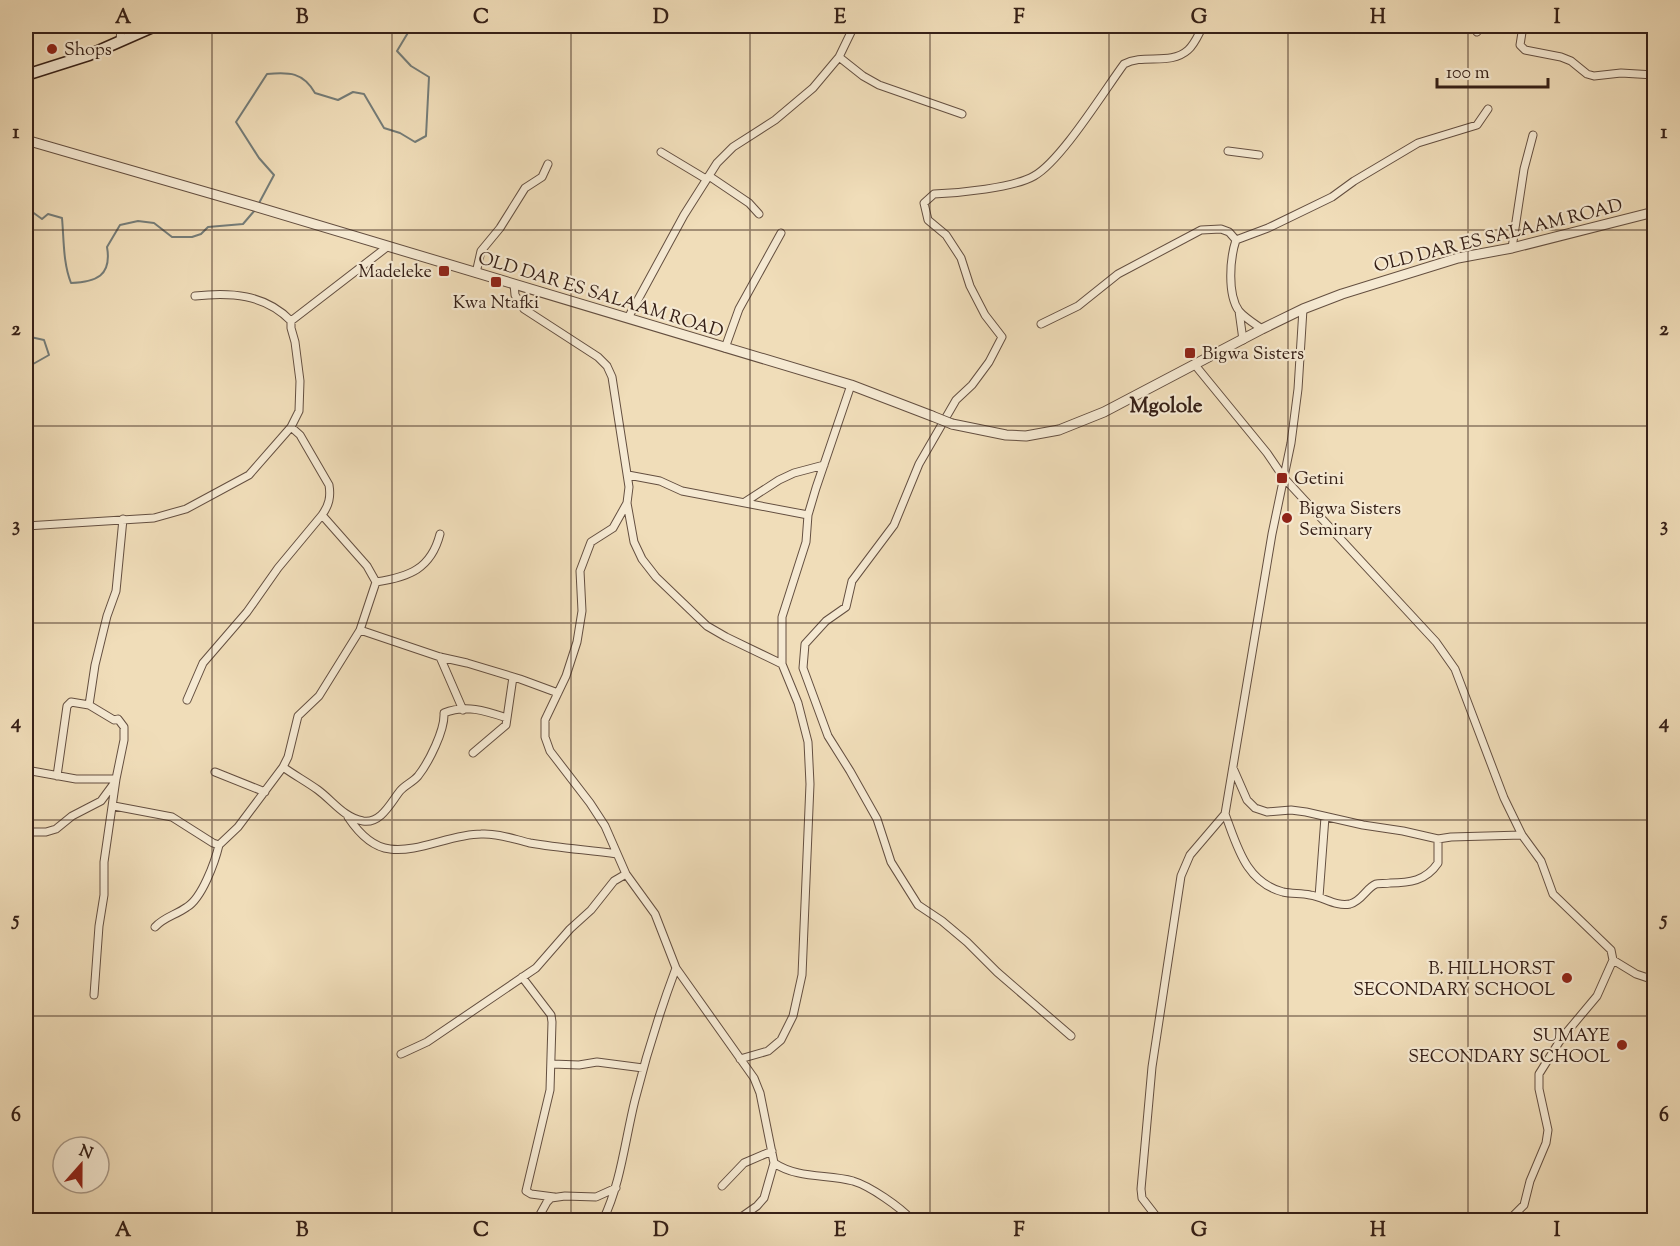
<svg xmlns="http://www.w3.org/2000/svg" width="1680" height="1246" font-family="'Sorts Mill Goudy',serif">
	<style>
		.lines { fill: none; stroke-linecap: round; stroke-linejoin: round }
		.stream { stroke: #747c78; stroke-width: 2 }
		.minor-casing { stroke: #644f40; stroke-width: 9 }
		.tertiary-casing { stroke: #644f40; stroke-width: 11 }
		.secondary-casing { stroke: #362017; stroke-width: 13 }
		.minor { stroke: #f5e9d2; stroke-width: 7 }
		.tertiary { stroke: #f5e9d2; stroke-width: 9 }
		.secondary { stroke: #f5e9d2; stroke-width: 10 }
		.tertiary-bridge-casing { stroke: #644f40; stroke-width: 11; stroke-linecap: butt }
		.tertiary-bridge { stroke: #f5e9d2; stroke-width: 9 }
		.grid { fill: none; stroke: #362017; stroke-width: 1.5; stroke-opacity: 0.55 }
		.poi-dot { fill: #8f2418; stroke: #f5e9d2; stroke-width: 2 }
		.labels { text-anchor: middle; stroke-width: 4.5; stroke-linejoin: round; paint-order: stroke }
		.poi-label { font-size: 18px; fill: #362017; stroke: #f5e9d2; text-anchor: start }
		.street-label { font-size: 18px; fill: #362017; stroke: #f5e9d2 }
		.quarter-label { font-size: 21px; font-weight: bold; fill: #362017; stroke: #f5e9d2 }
		.neatline { fill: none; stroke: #362017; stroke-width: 2 }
		.grid-label { font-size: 20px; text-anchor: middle; font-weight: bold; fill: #362017 }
	</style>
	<rect width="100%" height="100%" fill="#f0ddb9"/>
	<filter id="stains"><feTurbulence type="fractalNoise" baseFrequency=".00333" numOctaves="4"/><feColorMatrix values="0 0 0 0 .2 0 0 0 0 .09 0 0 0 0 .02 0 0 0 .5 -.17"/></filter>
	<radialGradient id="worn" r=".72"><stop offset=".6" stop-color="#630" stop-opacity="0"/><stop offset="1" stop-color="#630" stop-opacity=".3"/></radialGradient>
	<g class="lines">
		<path class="stream" d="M258,205l16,-30 -15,-17 -23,-36 31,-48c22,-2 36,-2 48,19l23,7 15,-8 11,2 20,34 16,5 15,9 11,-6 3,-59 -18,-11 -14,-15 15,-25
			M26,214l5,-3 11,8 6,-5 14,4c2,22 1,45 9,65 25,-1 41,-7 36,-36l13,-22 18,-4 16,2 18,14h20l9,-3 7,-7 35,-3 12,-14
			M26,336l18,4 5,15 -23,13"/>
		<defs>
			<path id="minor" d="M1476,26l1,6
				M1523,26l-3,19 5,5 36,7 10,4 16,13 7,2 27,-3 33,2
				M120,42l1,-16
				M839,57l24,19 16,9 83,29
				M1228,151l31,4
				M661,152l45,27
				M709,176l40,27 10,11
				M1236,240l32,-12 64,-31 22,-16 64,-38 59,-18 11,-16
				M1236,240c-6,18 -9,54 3,71 6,7 16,13 23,18
				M1512,248l12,-79 9,-34
				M476,273l5,-22 19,-23 25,-40 17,-11 6,-13
				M514,284l1,11 9,14 74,48 9,9 5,11 17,110 -2,16 -14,25 -22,14 -11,29 2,40 -5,31 -11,34 -21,44v17l5,14 40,52 15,23 21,48 29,40 21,54 78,110 6,15 14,70c24,16 53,11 79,18 17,5 47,26 59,39
				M195,296c35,-4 70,-2 96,25
				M1239,311l4,29
				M628,318l56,-103 33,-52 16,-16 42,-27 38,-32 26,-31 15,-31
				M1041,324l37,-18 40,-32 83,-44 20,-1 8,3 7,8
				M725,348l14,-39 42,-76
				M1195,365l72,88 17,25 152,164 19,27 49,129 18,37 19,26 12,33 58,56 2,10 23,14 18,6
				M628,475l32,6 22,10 126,24
				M745,502l34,-22 15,-7 30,-8
				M627,503l7,39 8,17 14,18 51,49 19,11 56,27
				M26,526l128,-8 32,-9 63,-34 42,-48 8,-16 1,-30 -5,-39 -4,-14v-7l96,-74
				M376,582c33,-5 55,-13 64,-48
				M360,630l80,27 27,6 53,16 38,14
				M440,657l23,53
				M187,700l16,-37 44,-51 31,-44 44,-53
				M473,753l33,-28 7,-48
				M283,767c11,8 24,15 35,23 15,11 25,27 45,31 18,3 28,-19 37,-30 5,-6 13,-9 18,-15 11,-14 27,-46 26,-63 22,-9 42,-2 63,5
				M1233,768l14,32 8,8 12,4 24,-2 15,2 57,13 40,6 35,8 13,-2 71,-2
				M26,770l50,9h40
				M215,772l50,20
				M57,776l10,-70 4,-4 18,3
				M114,806l58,11 41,26 6,2 19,-18 45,-60 5,-10 10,-41 21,-20 41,-66 16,-48 -9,-16 -45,-51c7,-10 9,-18 7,-30l-29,-50 -9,-8
				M1225,814c12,31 20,68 58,78 9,2 18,1 27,3 14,2 26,12 40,9 12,-3 16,-16 26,-20 3,-1 10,0 14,-1 19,0 36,-2 48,-20v-24
				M348,817c10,15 23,30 42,32 27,4 62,-15 91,-15 17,-1 32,5 49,9 29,5 58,7 87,11
				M26,832h20l10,-3 16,-13 29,-15 14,-19
				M1319,897l6,-80
				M155,927c9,-10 21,-12 32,-20 15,-9 28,-45 32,-62
				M522,977l29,38 1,7 -2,68 -24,101 5,3 23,3
				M94,995l5,-69 5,-31v-33l12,-83 8,-39v-13l-6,-8 -4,1 -25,-15 6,-40 12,-49 9,-25 7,-72
				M1071,1036l-74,-64 -30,-30 -25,-21 -24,-16 -27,-43 -14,-43 -27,-48 -22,-35 -25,-68 2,-24 21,-23 20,-14 6,-26 42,-56 25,-61 37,-64 16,-15 17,-23 13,-25 -17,-22 -15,-29 -9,-28 -15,-23 -18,-15 -4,-17 10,-9c25,-1 79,-6 100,-18 27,-15 70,-85 90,-112 20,-11 46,2 64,-14 7,-6 11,-17 15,-24
				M401,1054l26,-12 109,-74 34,-39 21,-19 23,-29 12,-7
				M740,1059l28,-8 13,-11 12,-24 9,-41 8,-191 -2,-42 -10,-39 -16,-39v-47l24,-75 2,-27 8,-27 35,-103
				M552,1064l27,1 18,-3 46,6
				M722,1186l22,-23 28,-12
				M537,1220l10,-18 4,-4 14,-2 31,1 20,-9
				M603,1220c18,-37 22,-80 32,-120 11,-44 25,-89 41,-132
				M737,1220l20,-14 7,-8 10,-35
				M1159,1220l-17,-22 -1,-9 11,-122 29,-191 9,-21 35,-41 47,-280 19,-91 7,-54 5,-80
				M1481,1220l31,-3 12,-12 6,-24 16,-38 2,-13 -9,-41v-15l22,-35 36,-43 16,-36"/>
			<path id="tertiary" d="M26,140l228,66 597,179 81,31
				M952,424l54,11 20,1 33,-6 45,-18 158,-83 41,-20 39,-15 116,-36 54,-10 142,-36"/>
			<path id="secondary" d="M26,75l63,-20 66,-29"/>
		</defs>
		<use href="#minor" class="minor-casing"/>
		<use href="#tertiary" class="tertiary-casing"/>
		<use href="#secondary" class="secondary-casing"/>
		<use href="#minor" class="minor"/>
		<use href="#tertiary" class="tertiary"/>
		<use href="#secondary" class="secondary"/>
		<defs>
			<path id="tertiary-bridge" d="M932,416l20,8"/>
		</defs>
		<use href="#tertiary-bridge" class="tertiary-bridge-casing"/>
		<use href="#tertiary-bridge" class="tertiary-bridge"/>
	</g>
	<path class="grid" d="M212,26v1194M392,26v1194M571,26v1194M750,26v1194M930,26v1194M1109,26v1194M1288,26v1194M1468,26v1194M26,230h1628M26,426h1628M26,623h1628M26,820h1628M26,1016h1628"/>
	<g class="poi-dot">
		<circle cx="52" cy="49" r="6"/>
		<rect x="438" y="265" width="12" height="12" rx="3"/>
		<rect x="490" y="276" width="12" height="12" rx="3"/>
		<rect x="1184" y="347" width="12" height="12" rx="3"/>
		<rect x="1276" y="472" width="12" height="12" rx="3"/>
		<circle cx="1287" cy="518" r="6"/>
		<circle cx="1567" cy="978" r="6"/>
		<circle cx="1622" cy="1045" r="6"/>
	</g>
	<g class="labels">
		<g class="poi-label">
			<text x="64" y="55">Shops</text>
			<text x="432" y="277" text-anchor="end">Madeleke</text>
			<text x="496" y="308" text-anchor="middle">Kwa Ntafki</text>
			<text x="1202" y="359">Bigwa Sisters</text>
			<text x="1294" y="484">Getini</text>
			<text x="1299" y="514">Bigwa Sisters<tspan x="1299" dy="21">Seminary</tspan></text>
			<text x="1555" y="974" text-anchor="end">B. HILLHORST<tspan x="1555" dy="21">SECONDARY SCHOOL</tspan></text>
			<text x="1610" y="1041" text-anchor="end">SUMAYE<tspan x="1610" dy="21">SECONDARY SCHOOL</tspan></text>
		</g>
		<g class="street-label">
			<text transform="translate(1498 235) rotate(-14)" y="6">OLD DAR ES SALAAM ROAD</text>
			<text transform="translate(601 294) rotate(17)" y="6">OLD DAR ES SALAAM ROAD</text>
		</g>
		<g class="quarter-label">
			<text x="1166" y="412">Mgolole</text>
		</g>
	</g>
	<rect width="1680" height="1246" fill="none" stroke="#f0ddb9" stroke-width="66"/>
	<g transform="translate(81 1165) rotate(21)"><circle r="28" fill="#f5e9d2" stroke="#a99987" stroke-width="1.5"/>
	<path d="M0-4.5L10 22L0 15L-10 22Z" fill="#8f2418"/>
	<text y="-9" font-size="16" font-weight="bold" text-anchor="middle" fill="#362017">N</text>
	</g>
	<path d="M1437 78v9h111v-9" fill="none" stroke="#362017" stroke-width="3"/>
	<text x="1446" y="78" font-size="18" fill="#362017" stroke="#f5e9d2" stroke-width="4.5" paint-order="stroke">100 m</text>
	<rect x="33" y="33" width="1614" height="1180" class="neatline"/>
	<g class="grid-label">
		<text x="123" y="23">A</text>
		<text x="302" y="23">B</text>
		<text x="481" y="23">C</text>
		<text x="661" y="23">D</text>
		<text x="840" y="23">E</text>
		<text x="1019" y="23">F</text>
		<text x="1199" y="23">G</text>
		<text x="1378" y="23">H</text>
		<text x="1557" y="23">I</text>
		<text x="16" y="138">1</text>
		<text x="1664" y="138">1</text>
		<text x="16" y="335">2</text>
		<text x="1664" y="335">2</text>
		<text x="16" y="531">3</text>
		<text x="1664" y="531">3</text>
		<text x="16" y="728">4</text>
		<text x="1664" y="728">4</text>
		<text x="16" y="925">5</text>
		<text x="1664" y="925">5</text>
		<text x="16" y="1121">6</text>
		<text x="1664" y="1121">6</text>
		<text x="123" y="1236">A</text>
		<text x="302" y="1236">B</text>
		<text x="481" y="1236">C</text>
		<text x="661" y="1236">D</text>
		<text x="840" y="1236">E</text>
		<text x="1019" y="1236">F</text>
		<text x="1199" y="1236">G</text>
		<text x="1378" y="1236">H</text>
		<text x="1557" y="1236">I</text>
	</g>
	<rect width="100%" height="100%" filter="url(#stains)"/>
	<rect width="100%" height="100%" fill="url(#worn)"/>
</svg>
